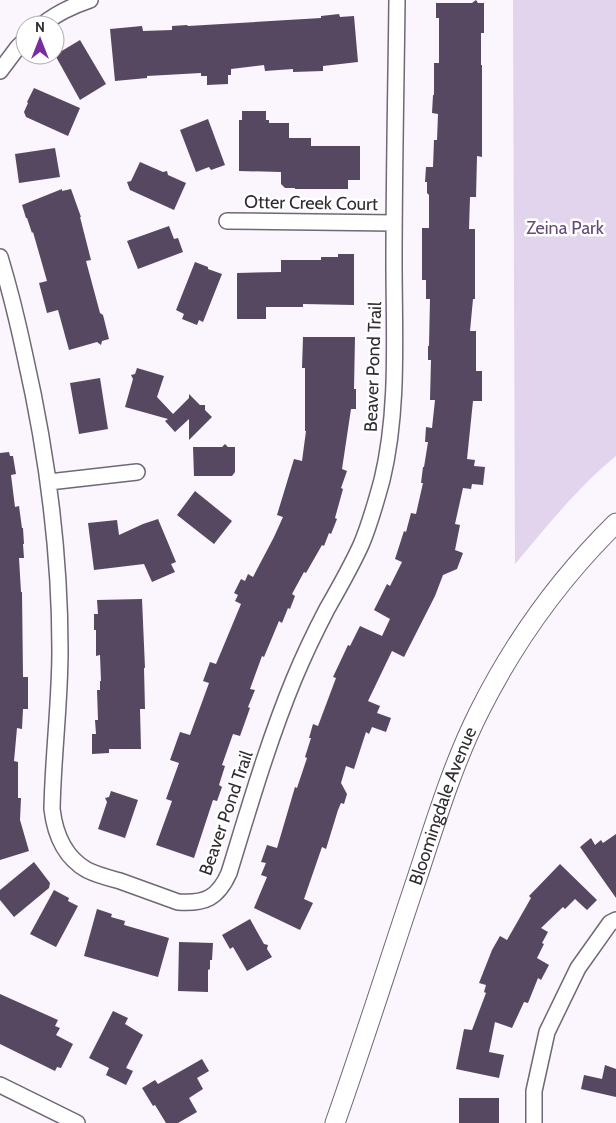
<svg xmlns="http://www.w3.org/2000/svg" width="616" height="1123" font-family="Cabin,sans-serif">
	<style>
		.green { fill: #e2d4ec }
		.building { fill: #564860 }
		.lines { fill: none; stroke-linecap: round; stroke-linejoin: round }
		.minor-casing { stroke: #706875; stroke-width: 18 }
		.tertiary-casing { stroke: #706875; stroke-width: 21 }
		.minor { stroke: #fff; stroke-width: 15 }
		.tertiary { stroke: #fff; stroke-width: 19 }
		.labels { text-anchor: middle; stroke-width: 5; stroke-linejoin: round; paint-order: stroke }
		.street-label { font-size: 18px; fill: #2f2c32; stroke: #fff }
		.park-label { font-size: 18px; fill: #654b76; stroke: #fff }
	</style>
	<rect width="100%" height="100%" fill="#fbf5fe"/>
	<path class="green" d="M513,0h103v456c-38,31 -69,70 -101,108z"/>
	<path class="building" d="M476,0l2,3h6v30h-3v32h1v92l-5,-1 -1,41h-6l-1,32h6v70h-2l-3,32h6v40h6v30h-9l-6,58 8,1 -1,6 11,1 -2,18 -11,-1 -1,5 -8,-1 -8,36 5,1 -5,25 8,3 -6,16 -14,6 -8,21 -31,61 -12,-6 -24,50 12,5 -3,7 14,5 -5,14 -14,-5 -3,7 -3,-2 -12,37 -8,-3 -5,17 6,11 -3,10 -3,-1 -3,7 -12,39 -4,-2 -18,52 9,4 -13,27 -46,-22 13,-31 -6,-2 5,-12 -5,-1 6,-17 10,3 18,-61 2,1 10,-30 -2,-1 6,-19h-2l4,-14 5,2 18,-48 -3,-1 15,-32 2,1 10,-20 22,10 8,-17 -16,-9 13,-26 3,2 12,-24 -7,-3 9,-28 2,1 5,-19 5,1 7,-31h-2l2,-16h1l4,-25h-3l1,-15 6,1 3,-28h-5l1,-40h-3v-14h1l1,-47h-4v-19h-4v-52h7v-33l-2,-2v-11h-2l1,-15h7l1,-27h3l1,-26 -6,-1 1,-18h1v-32h5v-45h-3v-15h36z
		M339,14l1,3 14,-1 4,46 -35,4v5l-30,1v-3l-28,2 -1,-6 -33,4v6h-3v9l-21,1v-9h-6v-3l-54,3v2l-32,3 -5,-52 32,-3 1,5 29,-1v-4l15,-1 1,1 133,-8v-2z
		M80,40l26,44 -26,16 -25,-45z
		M34,88l46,20 -12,28 -42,-19 -2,-5 4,-9 -1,-1z
		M242,111h24v9h3v3h20v15h22v8h49v34h-12v9h-53v-1h-10l-4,-4v-12l-42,-1v-51h3z
		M208,119l17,46 -14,5 -2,-3 -13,5 -16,-42z
		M55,148l5,29 -41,6 -4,-29z
		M140,162l23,10 4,-1 1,4 18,8 -12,27 -44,-20 -3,-8 4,-1z
		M62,189v2l9,-2 10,28h-1l11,43 -5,1 14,52 3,2 6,24 -7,2 -1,4 -4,-3 -28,8 -11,-40 -11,3 -8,-30 8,-2 -14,-49 -1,1 -5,-15h-1l-4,-13z
		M169,226l5,13 4,-1 5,14 -45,17 -11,-28z
		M338,254h16v51l-51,-1v3h-37v12h-29v-46l44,-1v-12h40v-3h17z
		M195,262l13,5v2l14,5 -19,48 -4,-2 -2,5 -15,-6 2,-5 -8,-4z
		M303,337h52l-1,52h2v20h-5l-9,60 5,2 -6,17 2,1 -8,29 2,1 -6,15 -2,-1 -5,13 -2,-1 -16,28 -2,-1 -12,22 3,2 -5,13 -2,-1 -6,15 -3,-2 -15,36 -2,-1 -12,33 5,1 -7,17 2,1 -10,28 -7,-2 -11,31 3,1 -6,19 3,2 -5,14 -4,-1 -19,58 -38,-13 16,-44 -6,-2 13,-36 -9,-3 10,-28 10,3 19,-52 -6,-2 7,-19 6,2 25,-60 -6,-3 3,-6 -4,-2 7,-14 4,2 3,-7 5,3 21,-40 9,-20 -6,-2 17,-56 8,2 4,-30h-1v-63h-3z
		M137,368l27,8 -7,21 16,17 16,-16v-4l11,11h5v5l7,7 -23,23v-21l-14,13 -10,-11 3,-2 -43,-12 8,-28 -2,-4 4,-1z
		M100,378l8,51 -29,5 -9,-51z
		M225,444l3,3h7v25l-3,4h-38l-1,-29h29z
		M9,452l1,4h3l3,18 -5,1 4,32 4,-1 3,22h1l1,16h-1l1,14h-5l2,34h1l1,85h5v32h-5l-1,20 -5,-1 -3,33 4,1v36h3l-1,22 9,31 -29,9v-407z
		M195,491l37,30 -18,23 -37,-29z
		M158,519l18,43 -5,2 4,8 -23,10 -8,-18 -50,6 -6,-47 29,-3 2,15 24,-11z
		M142,599l3,69h-1l1,41h-5l1,40h-32v4l-17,1v-20h4l-1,-14h3l-1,-30h3v-9h1l-1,-26 -4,1v-26h-2v-16h4l-1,-14z
		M111,791l27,9 -13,38 -27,-9 9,-27 -2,-4 4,-1z
		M616,834v64l-36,-51 11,-9 4,7 6,-5 2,3z
		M34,862l16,21 -1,5 -35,29 -14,-17v-10z
		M560,864l37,36 -10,10 -12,-11 -10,10 -2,-2 -22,21 7,4 -6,11 2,1 -7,14 12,7 -8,15 -3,-2 -10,25 -4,-1 -12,26 -17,-6 -6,30 15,3 -5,23 -43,-9 8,-40 8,1 14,-37 -2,-1 2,-7 -7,-2 13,-33 8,-14 7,4 24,-42 -2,-2z
		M54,890l15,8 -1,3 10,5 -22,41 -26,-13z
		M97,909l15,5 -1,3 14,4 -1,4 45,13 -11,39 -74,-21z
		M250,919l14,25 4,1 -1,4 5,8 -25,14 -14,-24 -3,2 -8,-14z
		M179,942l34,1 -1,17h-2v9l-2,1v22l-30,-1z
		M0,994l58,26 -3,6 5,2 -4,7 17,9 -12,24 -4,-1 -2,4 -55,-27z
		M113,1011l15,7 -3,6 18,11 -17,33 7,3 -7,14 -20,-10 3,-7 -20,-10z
		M202,1059l7,12 -12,7 6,11 -14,9 8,14 -19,11h-12l-11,-18 -2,1 -11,-18 13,-8 3,4z
		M605,1065l11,4v28l-35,-8 3,-14 18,4z
		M459,1098h40v25h-40z"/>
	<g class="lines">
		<defs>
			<path id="minor" d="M42,25c15,-12 30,-19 48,-25
				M0,71l18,-24 7,-7
				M227,221l167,2
				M0,257c10,33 18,66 25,99 22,97 35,195 35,294 0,53 -7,106 -8,159 3,25 12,48 35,61 10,5 22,8 33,11 19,7 39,14 58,21 27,2 40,-4 51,-29 20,-65 39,-131 65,-194 10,-24 21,-47 33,-70 12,-21 24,-42 34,-64 9,-21 15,-43 21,-65 17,-70 12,-145 12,-217 0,-87 2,-175 3,-263
				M49,482l88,-10
				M0,1085l77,38
				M534,1123v-32l13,-59 31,-64 32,-45 6,-3"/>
			<g id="tertiary">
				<path id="s1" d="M335,1123c29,-82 55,-165 83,-248 18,-55 35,-111 61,-163 35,-70 81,-134 137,-189"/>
			</g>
		</defs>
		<use href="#minor" class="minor-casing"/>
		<use href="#tertiary" class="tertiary-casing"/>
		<use href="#minor" class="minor"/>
		<use href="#tertiary" class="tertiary"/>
	</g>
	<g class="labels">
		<g class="street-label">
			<text transform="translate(311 203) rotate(1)" y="6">Otter Creek Court</text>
			<text transform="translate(373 367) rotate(-88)" y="6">Beaver Pond Trail</text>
			<text dy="6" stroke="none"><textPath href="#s1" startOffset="335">Bloomingdale Avenue</textPath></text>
			<text transform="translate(226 813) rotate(-71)" y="6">Beaver Pond Trail</text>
		</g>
		<g class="park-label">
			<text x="565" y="234">Zeina Park</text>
		</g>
	</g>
	<g transform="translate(40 40)"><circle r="24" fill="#ffffff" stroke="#acabad"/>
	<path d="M0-4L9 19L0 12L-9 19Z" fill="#782c9d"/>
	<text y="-8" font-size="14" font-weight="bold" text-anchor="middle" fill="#2f2c32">N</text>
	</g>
</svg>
